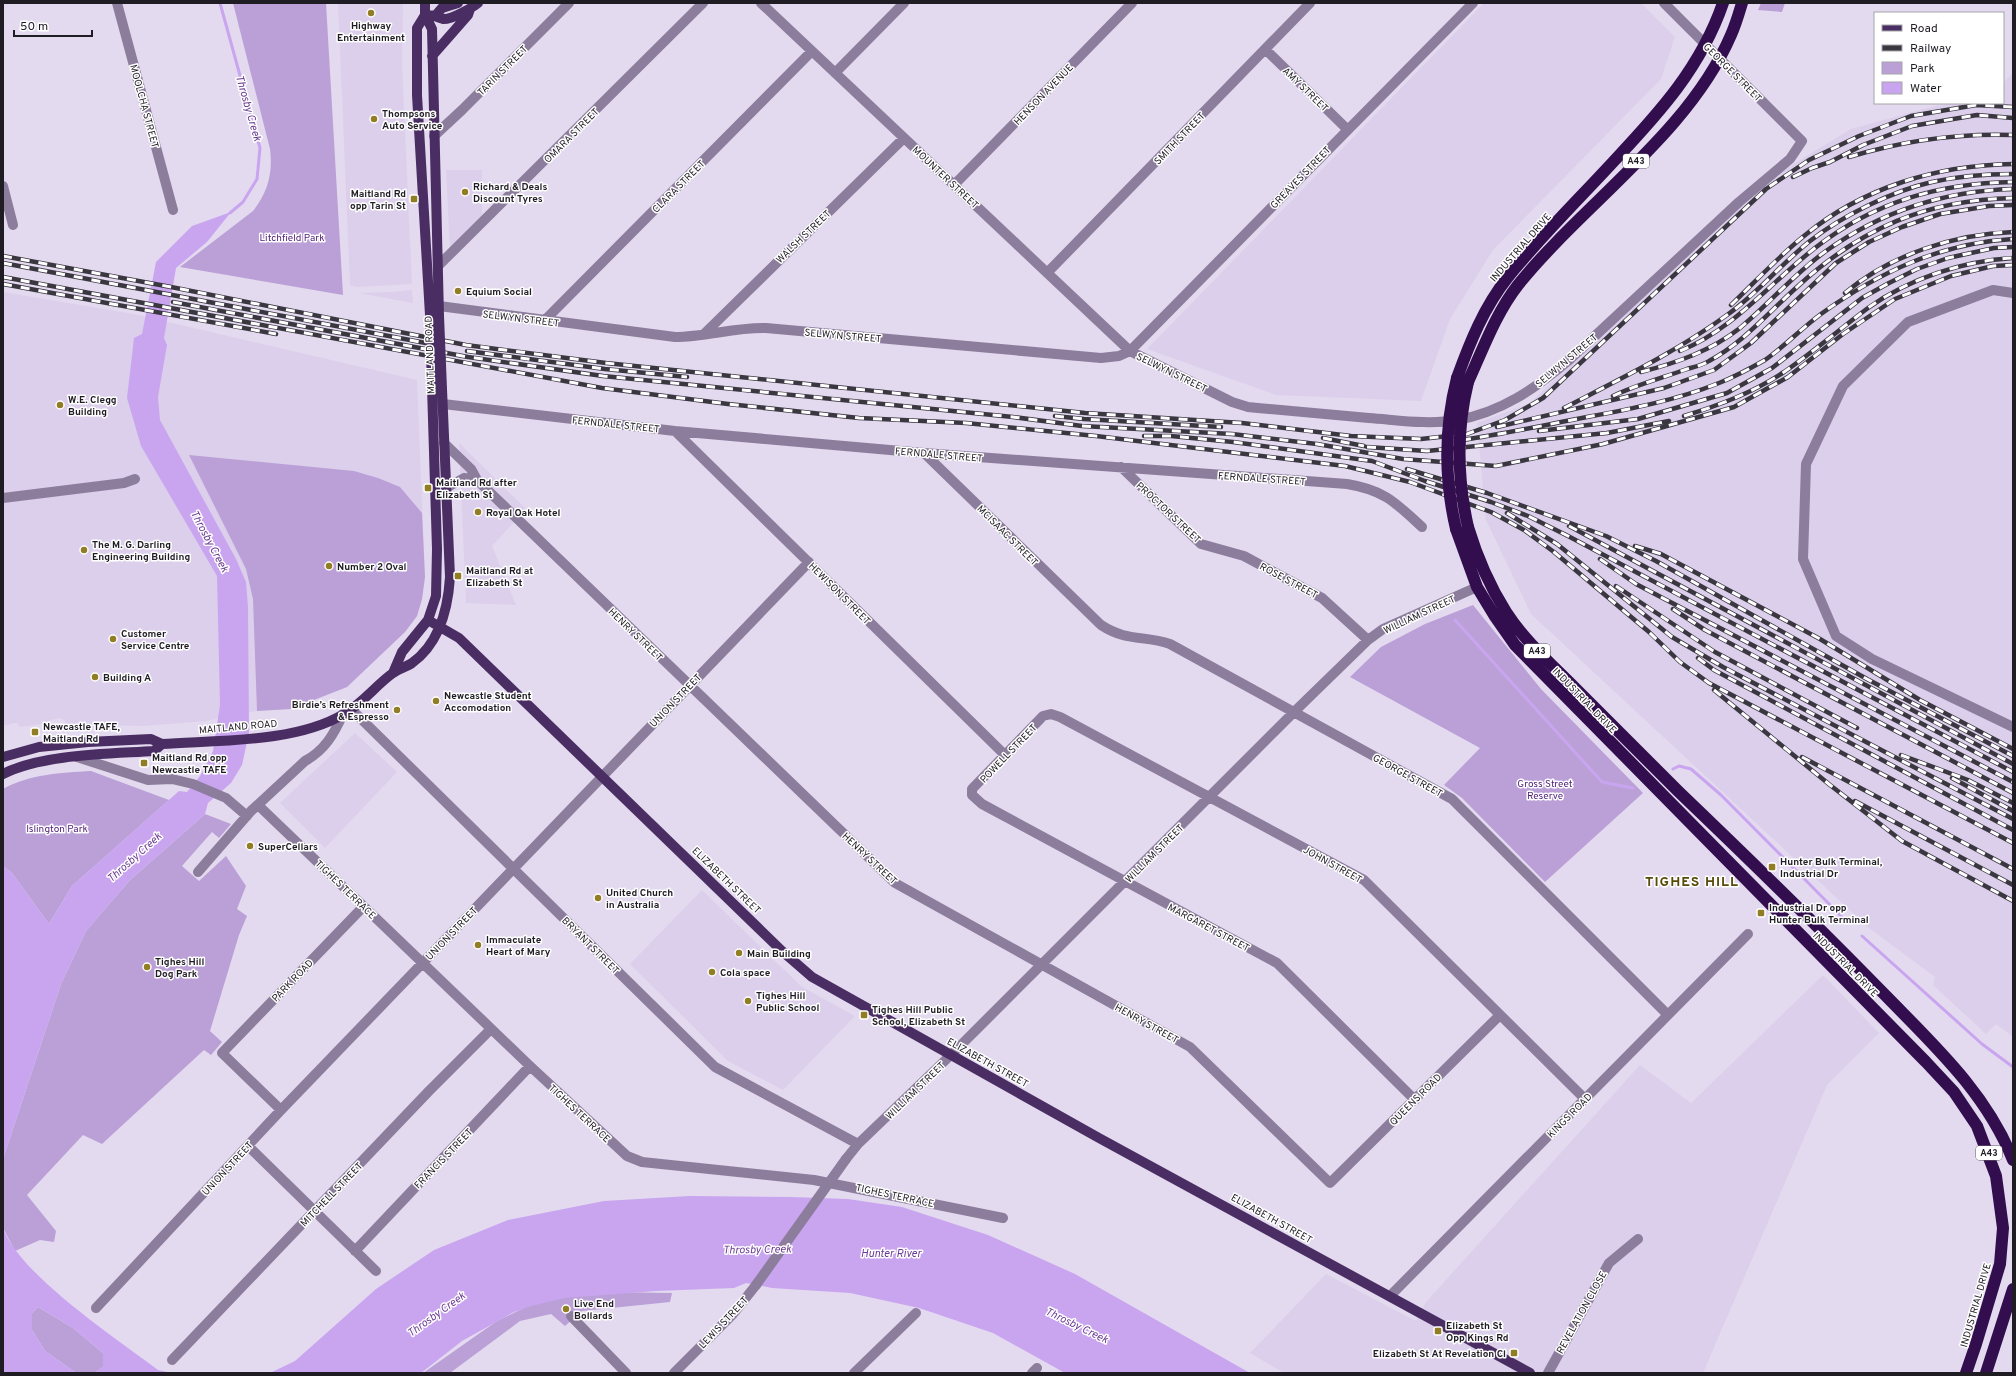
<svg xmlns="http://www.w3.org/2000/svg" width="2016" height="1376" font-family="Overpass,sans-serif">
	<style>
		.built { fill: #dccfeb }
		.green { fill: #bba0d7 }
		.water { fill: #c9a5f0 }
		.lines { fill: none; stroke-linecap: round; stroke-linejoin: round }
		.stream { stroke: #c9a5f0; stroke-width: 3 }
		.minor { stroke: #8c7d9d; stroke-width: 10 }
		.major { stroke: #4a2e63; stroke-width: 10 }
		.highway { stroke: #330e4e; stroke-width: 12 }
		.rail-casing { stroke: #3b3741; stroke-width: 4.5 }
		.rail { stroke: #fff; stroke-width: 3; stroke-dasharray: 9; stroke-linecap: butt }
		.minor-bridge { stroke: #8c7d9d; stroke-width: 10 }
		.major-bridge { stroke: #4a2e63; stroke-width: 10 }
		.highway-bridge { stroke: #330e4e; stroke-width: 12 }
		.poi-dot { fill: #917d23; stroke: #fff; stroke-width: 1.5 }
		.labels { text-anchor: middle; stroke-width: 3; stroke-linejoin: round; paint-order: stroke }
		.shield { fill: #fff; stroke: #636066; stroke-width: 1 }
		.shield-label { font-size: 9px; font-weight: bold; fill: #201c24 }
		.poi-label { font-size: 10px; font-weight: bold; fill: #201c24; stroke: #fff; text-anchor: start }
		.street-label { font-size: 10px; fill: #201c24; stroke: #fff }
		.park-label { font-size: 10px; fill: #54247a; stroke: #fff }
		.water-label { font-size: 11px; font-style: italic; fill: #693a91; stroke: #fff }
		.district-label { font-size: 14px; font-weight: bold; letter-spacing: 1px; fill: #584b0a; stroke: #fff }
	</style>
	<rect width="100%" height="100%" fill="#e3daef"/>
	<path class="built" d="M338,3h65l-1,62 10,219 -55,3 -7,-2z
		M1484,3h157l34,34 -14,42 -168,171 -43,69 -29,82 -145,-6 -129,-46z
		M2013,73v964l-17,-13 -10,10 -53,-49 2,-8 -66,-49 -338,-314 -45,-94 -9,-97 53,-20 128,-123 116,-104 77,-47 84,-23 24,-3h44v-20z
		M446,170h36v45l-32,33z
		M412,290l1,13 -54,-10 33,-1z
		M3,292l131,22 283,66 8,197 -3,22 -5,17 -12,16 -58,55 -56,22 -34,2 -51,10 -63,5 -78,-2v-3l-4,-3 -11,2 -2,3 -28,4 -3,-4h-3l-11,3z
		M459,443l67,66 -34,37 24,59 -50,-2z
		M355,733l42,39 -72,76 -45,-45z
		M702,890l100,97 53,29 -72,74 -55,-29 -98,-97z
		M1823,975l56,58 -52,52 -124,288h-419l-34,-20 76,-79 90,47 10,-19 214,-237 51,38z"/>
	<path class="green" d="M233,3h93l17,292 -163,-28 73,-56c15,-19 20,-38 17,-62z
		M1761,3h24l-3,9 -24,-2z
		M189,455l165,16 24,7 22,9 22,26 3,64 -3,22 -5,17 -12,16 -58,55 -56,22 -34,2 -4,-112 -7,-30z
		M1473,605l68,84 102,104 -98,89 -83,-84 -18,-13 36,-37 -130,-71 31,-30 44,-23z
		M91,771l78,29 -97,86 -23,38 -37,-51 -9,-7v-77c27,-15 57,-16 88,-18z
		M205,814l26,10 -12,14 -7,-6 -30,34 17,15 27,-25 20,30 -9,23 10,7 -8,19 -29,96 12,11 -11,13 -7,-5 -102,94 -19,-9 -56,60 29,36 -2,11 -14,-2 -25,11 -12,-23v-69l58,-175 25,-53 43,-50z
		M608,1292l64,1 -2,9 -88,9 -17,15 -14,-12 -31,7 -70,52h-27l74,-52 39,-19 43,-9 5,3z
		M38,1307l35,21 30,25v14l-9,6h-18l-31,-22 -13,-21v-17z"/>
	<path class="water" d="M231,212l-24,30 -31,26 -12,70 3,7 -9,52 2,23 76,139 10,23 2,25 1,126 -7,32 -11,18 -23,20 -3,11 -76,67 -43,50 -25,53 -58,175v-293l9,7 37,51 23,-38 107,-95 8,1 13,-16 13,-25 7,-46 -3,-129 -76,-130 -14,-48 7,-60 8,-4 14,-72 36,-36z
		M690,1196l101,1 57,2 54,8 86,28 87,39 175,99h-185l-72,-40 -74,-25 -69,-15 -78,-5 -26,-5 -12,5 -78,3 -92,7 -33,8 -17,6 -52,29 -41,32h-151l25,-12 81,-72 58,-39 74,-30 96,-19z
		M3,1228c16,46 114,111 155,142l14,3h-78l9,-6v-14l-30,-25 -35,-21 -6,6v17l13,21 31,22h-73z"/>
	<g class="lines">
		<path class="stream" d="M220,3l40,145 -3,31 -14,23 -13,11
			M1455,620l147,162 31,6
			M1673,769l6,-3 12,3 30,26 121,122
			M1862,936l120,108 31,23"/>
		<path class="minor" d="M117,3l56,207
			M761,3l369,348 102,51 16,5c40,4 80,7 121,11 29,2 59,7 88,2 43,-7 79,-32 111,-59l171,-159 51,-43 12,-18 -138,-138
			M1265,49l82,80
			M835,73l69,-70
			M434,136l28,-26 107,-107
			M954,185l178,-182
			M3,186l10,39
			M438,266l265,-263
			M1047,273l263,-270
			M2013,293l-20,-3 -85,32 -65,64 -37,78 -3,95 33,77 36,23 141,68
			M439,306l236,31c31,0 60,-10 91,-9l335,30 18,-2 11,-5 343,-348
			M545,320l267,-269
			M703,335l201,-197
			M443,404l232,27 249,22 423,31c37,6 48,18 75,43
			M675,431l331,325
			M444,443l27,26 6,11 418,403 295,164 140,136 170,-168
			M924,453l177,172c26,17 43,10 69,19l282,155 216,216
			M1121,467l80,77 43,12 78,42 46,42
			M446,488l18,-10 13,2
			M3,498l121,-15 11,-4
			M351,709l364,358 143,77
			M77,757l71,23 24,-1 21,5 33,14 21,18
			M258,805l272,261 97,90 15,6 172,18 189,38
			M198,872l53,-61 54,-50c20,-11 29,-27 38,-47
			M1415,1100l-138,-137 -295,-159 -10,-9v-6l71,-73 8,-2 9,3 304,163 221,219
			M281,1110l-59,-57 141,-146
			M248,1146l128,125
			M846,1159l12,-15 100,-96 336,-336 74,-72 15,-11 94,-42
			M355,1251l175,-185
			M1390,1296l358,-362
			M96,1308l185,-198 528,-548
			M571,1316l55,57
			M172,1360l257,-269 62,-62
			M674,1373l59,-59 23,-29
			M854,1373l62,-60
			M1032,1373l5,-5
			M1548,1373l61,-110 29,-24"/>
		<path class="major" d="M425,3v12l-8,13v67l13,220
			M425,15l7,14 7,287
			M425,15c11,0 10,2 18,4 8,1 29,-11 35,-16
			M436,15l6,-7 16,-5
			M432,56l36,-41 2,-6
			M428,620l31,18 323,313 30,26 287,161 431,235
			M393,673l9,-21 26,-32 8,-24 1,-47 -5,-162
			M3,757l36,-10 49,-5 63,-3 11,5c57,-4 133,-1 182,-30 19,-11 32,-29 49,-41 6,-4 13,-6 19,-10 28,-20 36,-54 38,-86l-8,-188
			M3,774c39,-20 106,-20 151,-23l8,-7"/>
		<path class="highway" d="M1457,378c13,-36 27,-71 51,-101 33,-41 71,-78 106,-116 46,-49 87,-94 109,-158
			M1468,382c15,-33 28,-69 50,-97 66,-82 171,-152 213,-250 5,-11 8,-22 11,-32
			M1468,527c9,30 21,58 38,85 18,28 44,51 68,75 35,35 70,70 105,105 71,68 142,137 211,208 48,49 97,95 123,160
			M1456,529l21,58 17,28 21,30 411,417 28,30 23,34 19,50 7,52 -3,36 -24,80 -10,29
			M1986,1373l27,-84"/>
		<defs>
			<path id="rail" d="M1849,157c53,-16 108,-24 164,-22
				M1793,177l19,-9 18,-6 33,-17 49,-19 65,-11 36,3
				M3,256l168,31 295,58 140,18 479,50 157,10 109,13 70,3 46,-5 38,-14 38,-22 223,-209 43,-29 50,-24 52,-20 65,-11 37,2
				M3,263l428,81
				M3,277l599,111 126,16 131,14 107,5 130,13 249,30 65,16 81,30 33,18 30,22 95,80 31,30 29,21 304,160
				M3,284l273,50
				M1845,293c45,-38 109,-59 168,-61
				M173,302l295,55 135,19 410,41 69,9 150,8 85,10 86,15 93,7 107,-22 131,-37 54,-30 55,-43 52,-35 56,-23 42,-10 20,-1
				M1731,305c24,-23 47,-48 73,-69 59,-49 134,-71 209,-72
				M467,351l138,18 82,8
				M1680,351c54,-22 90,-68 135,-103 59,-46 124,-65 198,-66
				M1641,372c35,-9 70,-21 99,-44 29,-24 55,-55 86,-77 56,-40 118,-60 187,-62
				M1613,396c23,-11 49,-18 74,-27 7,-2 16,-4 22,-8 34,-18 60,-49 88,-74 64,-59 129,-87 216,-89
				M1564,408c56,-29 112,-56 163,-93 30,-21 54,-51 83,-74 32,-25 82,-50 122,-59 27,-6 54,-8 81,-8
				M1055,416l29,3 137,8
				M1684,416c36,-11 68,-23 100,-44 29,-20 56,-43 84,-64 42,-30 95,-47 145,-50
				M1497,427l167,-39 50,-18 37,-27 85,-80 33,-21 33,-15 38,-13 49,-8 24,-1
				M1539,431l99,-12 89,-26 45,-25 90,-70 27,-15 28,-14 31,-11 46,-10 19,-1
				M1144,436h27l62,6 139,19 53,20 66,21 37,14 40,20 445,236
				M1323,438l41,8
				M1462,440c42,-6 83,-15 125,-23 44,-8 90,-17 132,-34 15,-6 32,-15 46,-23 20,-14 37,-32 56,-46 58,-42 120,-71 192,-75
				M1367,447l60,4 180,-18 62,-12
				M1407,469l80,24 119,43 50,25 211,118 146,77
				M1507,513l50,31 115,93 51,30 290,152
				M1569,526l444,238
				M1635,546l26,8 159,85 100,61 93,49
				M1600,559l36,25 377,198
				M1616,586l99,66 142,76
				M1673,609l32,21 308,163
				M1698,658l16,12 299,160
				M1714,690l116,95 72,56 111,60
				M1901,755l67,25 45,23
				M1802,757l211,112
				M1952,778l61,33
				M1855,801l158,84"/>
		</defs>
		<use href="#rail" class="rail-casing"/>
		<use href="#rail" class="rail"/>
		<path class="minor-bridge" d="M756,1285l90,-126"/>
		<path class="major-bridge" d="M430,315l2,72
			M439,316l3,73"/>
		<path class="highway-bridge" d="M1468,527c-11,-49 -12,-96 0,-145
			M1456,529c-12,-51 -12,-100 1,-151"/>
	</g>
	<g class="poi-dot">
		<circle cx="371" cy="13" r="4"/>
		<circle cx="374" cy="119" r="4"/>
		<circle cx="465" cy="192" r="4"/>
		<rect x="410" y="195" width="8" height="8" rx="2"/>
		<circle cx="458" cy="291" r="4"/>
		<circle cx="60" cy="405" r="4"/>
		<rect x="424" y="484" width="8" height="8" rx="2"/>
		<circle cx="478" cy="512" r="4"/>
		<circle cx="84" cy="550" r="4"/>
		<circle cx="329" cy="566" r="4"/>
		<rect x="454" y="572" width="8" height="8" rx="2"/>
		<circle cx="113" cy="639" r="4"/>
		<circle cx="95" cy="677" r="4"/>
		<circle cx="436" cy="701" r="4"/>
		<circle cx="397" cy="710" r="4"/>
		<rect x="31" y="728" width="8" height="8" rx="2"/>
		<rect x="140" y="759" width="8" height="8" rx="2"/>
		<circle cx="250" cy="846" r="4"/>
		<rect x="1768" y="863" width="8" height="8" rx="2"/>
		<circle cx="598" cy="898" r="4"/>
		<rect x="1757" y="909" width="8" height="8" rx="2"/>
		<circle cx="478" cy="945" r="4"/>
		<circle cx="739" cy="953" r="4"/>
		<circle cx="147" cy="967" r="4"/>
		<circle cx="712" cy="972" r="4"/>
		<circle cx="748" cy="1001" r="4"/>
		<rect x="860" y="1011" width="8" height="8" rx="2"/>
		<circle cx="566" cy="1309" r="4"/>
		<rect x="1434" y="1327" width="8" height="8" rx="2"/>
		<rect x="1510" y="1349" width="8" height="8" rx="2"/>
	</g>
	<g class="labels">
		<g class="shield">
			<rect x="1623" y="154" width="26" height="14" rx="3"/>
			<rect x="1524" y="644" width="26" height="14" rx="3"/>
			<rect x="1976" y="1146" width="26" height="14" rx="3"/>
		</g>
		<g class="shield-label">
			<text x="1636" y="164">A43</text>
			<text x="1537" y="654">A43</text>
			<text x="1989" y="1156">A43</text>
		</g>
		<g class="poi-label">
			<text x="371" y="29" text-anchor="middle">Highway<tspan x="371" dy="12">Entertainment</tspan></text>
			<text x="382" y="117">Thompsons<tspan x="382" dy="12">Auto Service</tspan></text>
			<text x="473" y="190">Richard &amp; Deals<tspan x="473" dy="12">Discount Tyres</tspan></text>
			<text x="406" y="197" text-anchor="end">Maitland Rd<tspan x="406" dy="12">opp Tarin St</tspan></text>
			<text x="466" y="295">Equium Social</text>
			<text x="68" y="403">W.E. Clegg<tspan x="68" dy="12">Building</tspan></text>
			<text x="436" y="486">Maitland Rd after<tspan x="436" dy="12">Elizabeth St</tspan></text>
			<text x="486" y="516">Royal Oak Hotel</text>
			<text x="92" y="548">The M. G. Darling<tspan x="92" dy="12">Engineering Building</tspan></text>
			<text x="337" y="570">Number 2 Oval</text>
			<text x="466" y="574">Maitland Rd at<tspan x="466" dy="12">Elizabeth St</tspan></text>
			<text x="121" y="637">Customer<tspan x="121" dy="12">Service Centre</tspan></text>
			<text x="103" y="681">Building A</text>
			<text x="444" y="699">Newcastle Student<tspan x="444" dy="12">Accomodation</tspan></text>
			<text x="389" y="708" text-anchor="end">Birdie’s Refreshment<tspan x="389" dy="12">&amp; Espresso</tspan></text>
			<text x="43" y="730">Newcastle TAFE,<tspan x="43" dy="12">Maitland Rd</tspan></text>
			<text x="152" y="761">Maitland Rd opp<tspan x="152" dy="12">Newcastle TAFE</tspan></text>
			<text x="258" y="850">SuperCellars</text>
			<text x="1780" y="865">Hunter Bulk Terminal,<tspan x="1780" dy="12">Industrial Dr</tspan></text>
			<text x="606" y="896">United Church<tspan x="606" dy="12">in Australia</tspan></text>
			<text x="1769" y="911">Industrial Dr opp<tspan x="1769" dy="12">Hunter Bulk Terminal</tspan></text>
			<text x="486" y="943">Immaculate<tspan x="486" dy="12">Heart of Mary</tspan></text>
			<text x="747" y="957">Main Building</text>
			<text x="155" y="965">Tighes Hill<tspan x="155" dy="12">Dog Park</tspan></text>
			<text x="720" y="976">Cola space</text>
			<text x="756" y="999">Tighes Hill<tspan x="756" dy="12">Public School</tspan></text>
			<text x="872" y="1013">Tighes Hill Public<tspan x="872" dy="12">School, Elizabeth St</tspan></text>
			<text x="574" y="1307">Live End<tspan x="574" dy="12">Bollards</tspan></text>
			<text x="1446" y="1329">Elizabeth St<tspan x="1446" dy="12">Opp Kings Rd</tspan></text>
			<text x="1506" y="1357" text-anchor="end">Elizabeth St At Revelation Cl</text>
		</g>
		<g class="street-label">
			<text transform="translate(502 70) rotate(-45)" y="4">TARIN STREET</text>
			<text transform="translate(1733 72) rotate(45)" y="4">GEORGE STREET</text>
			<text transform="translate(1306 89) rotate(44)" y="4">AMY STREET</text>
			<text transform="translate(1043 94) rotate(-46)" y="4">HENSON AVENUE</text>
			<text transform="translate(145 106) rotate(75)" y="4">MOOLCHA STREET</text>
			<text transform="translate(571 135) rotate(-45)" y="4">OMARA STREET</text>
			<text transform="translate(1179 138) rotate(-46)" y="4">SMITH STREET</text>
			<text transform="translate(946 177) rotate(43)" y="4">MOUNTER STREET</text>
			<text transform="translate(1300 177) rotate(-46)" y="4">GREAVES STREET</text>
			<text transform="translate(678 186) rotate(-45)" y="4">CLARA STREET</text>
			<text transform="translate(803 236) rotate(-44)" y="4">WALSH STREET</text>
			<text transform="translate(1520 247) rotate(-49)" y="4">INDUSTRIAL DRIVE</text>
			<text transform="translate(521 318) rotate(7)" y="4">SELWYN STREET</text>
			<text transform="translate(843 335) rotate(5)" y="4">SELWYN STREET</text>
			<text transform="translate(429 355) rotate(-92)" y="4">MAITLAND ROAD</text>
			<text transform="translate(1566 360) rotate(-40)" y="4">SELWYN STREET</text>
			<text transform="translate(1172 372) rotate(26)" y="4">SELWYN STREET</text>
			<text transform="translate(616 424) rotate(6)" y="4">FERNDALE STREET</text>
			<text transform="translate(939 454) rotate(5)" y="4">FERNDALE STREET</text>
			<text transform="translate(1262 478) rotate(4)" y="4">FERNDALE STREET</text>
			<text transform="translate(1169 512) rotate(43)" y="4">PROCTOR STREET</text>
			<text transform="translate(1008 535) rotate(45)" y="4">MCISAAC STREET</text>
			<text transform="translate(1289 580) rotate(28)" y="4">ROSE STREET</text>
			<text transform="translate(840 593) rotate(45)" y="4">HEWISON STREET</text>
			<text transform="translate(1419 614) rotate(-25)" y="4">WILLIAM STREET</text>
			<text transform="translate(636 634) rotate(44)" y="4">HENRY STREET</text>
			<text transform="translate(675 700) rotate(-46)" y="4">UNION STREET</text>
			<text transform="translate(1585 700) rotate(46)" y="4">INDUSTRIAL DRIVE</text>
			<text transform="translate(238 726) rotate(-5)" y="4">MAITLAND ROAD</text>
			<text transform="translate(1008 753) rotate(-46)" y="4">POWELL STREET</text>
			<text transform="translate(1408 775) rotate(29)" y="4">GEORGE STREET</text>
			<text transform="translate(1154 853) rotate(-45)" y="4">WILLIAM STREET</text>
			<text transform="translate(870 858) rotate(43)" y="4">HENRY STREET</text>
			<text transform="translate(1333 864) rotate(29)" y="4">JOHN STREET</text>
			<text transform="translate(727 880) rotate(44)" y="4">ELIZABETH STREET</text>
			<text transform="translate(346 889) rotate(44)" y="4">TIGHES TERRACE</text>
			<text transform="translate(1209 927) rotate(28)" y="4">MARGARET STREET</text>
			<text transform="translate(451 933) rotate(-46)" y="4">UNION STREET</text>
			<text transform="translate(591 945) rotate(45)" y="4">BRYANT STREET</text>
			<text transform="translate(1846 964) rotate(45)" y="4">INDUSTRIAL DRIVE</text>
			<text transform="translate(292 980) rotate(-46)" y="4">PARK ROAD</text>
			<text transform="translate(1147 1023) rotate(29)" y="4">HENRY STREET</text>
			<text transform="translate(988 1062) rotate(29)" y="4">ELIZABETH STREET</text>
			<text transform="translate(915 1090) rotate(-44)" y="4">WILLIAM STREET</text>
			<text transform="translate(1415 1099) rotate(-45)" y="4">QUEENS ROAD</text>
			<text transform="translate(580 1113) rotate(43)" y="4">TIGHES TERRACE</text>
			<text transform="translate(1569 1115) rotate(-45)" y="4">KINGS ROAD</text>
			<text transform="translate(443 1158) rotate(-46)" y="4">FRANCIS STREET</text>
			<text transform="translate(227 1168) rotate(-47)" y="4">UNION STREET</text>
			<text transform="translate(331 1194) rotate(-46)" y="4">MITCHELL STREET</text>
			<text transform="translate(895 1195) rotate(12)" y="4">TIGHES TERRACE</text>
			<text transform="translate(1272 1218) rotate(29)" y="4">ELIZABETH STREET</text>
			<text transform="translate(1975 1305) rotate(-74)" y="4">INDUSTRIAL DRIVE</text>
			<text transform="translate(1581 1312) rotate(-61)" y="4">REVELATION CLOSE</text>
			<text transform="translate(723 1322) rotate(-47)" y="4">LEWIS STREET</text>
		</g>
		<g class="park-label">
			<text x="292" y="241">Litchfield Park</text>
			<text x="1545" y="787">Gross Street<tspan x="1545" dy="12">Reserve</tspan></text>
			<text x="57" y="832">Islington Park</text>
		</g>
		<g class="water-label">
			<text transform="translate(249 108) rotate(74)" y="4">Throsby Creek</text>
			<text transform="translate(210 541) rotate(62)" y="4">Throsby Creek</text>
			<text transform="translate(134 857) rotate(-42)" y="4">Throsby Creek</text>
			<text transform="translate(757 1249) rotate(-1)" y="4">Throsby Creek</text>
			<text x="891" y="1257">Hunter River</text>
			<text transform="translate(436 1314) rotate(-36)" y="4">Throsby Creek</text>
			<text transform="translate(1077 1325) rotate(26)" y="4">Throsby Creek</text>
		</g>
		<g class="district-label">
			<text x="1692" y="886">TIGHES HILL</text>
		</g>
	</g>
	<rect width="2016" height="1376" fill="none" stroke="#201c24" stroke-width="8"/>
	<rect x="1874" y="12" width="130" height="92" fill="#ffffff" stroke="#a6a4a7"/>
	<rect x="1882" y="25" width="20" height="6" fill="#4a2e63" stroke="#a6a4a7"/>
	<text x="1910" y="32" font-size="12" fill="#201c24">Road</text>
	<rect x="1882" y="45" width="20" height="6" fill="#3b3741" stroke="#a6a4a7"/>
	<text x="1910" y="52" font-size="12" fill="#201c24">Railway</text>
	<rect x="1882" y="62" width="20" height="12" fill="#bba0d7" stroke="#a6a4a7"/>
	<text x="1910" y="72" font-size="12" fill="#201c24">Park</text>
	<rect x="1882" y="82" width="20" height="12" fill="#c9a5f0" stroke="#a6a4a7"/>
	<text x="1910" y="92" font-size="12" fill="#201c24">Water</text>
	<path d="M14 30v6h78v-6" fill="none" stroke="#201c24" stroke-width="2"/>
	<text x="20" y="30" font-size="12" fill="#201c24" stroke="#ffffff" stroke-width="3" paint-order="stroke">50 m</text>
</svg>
